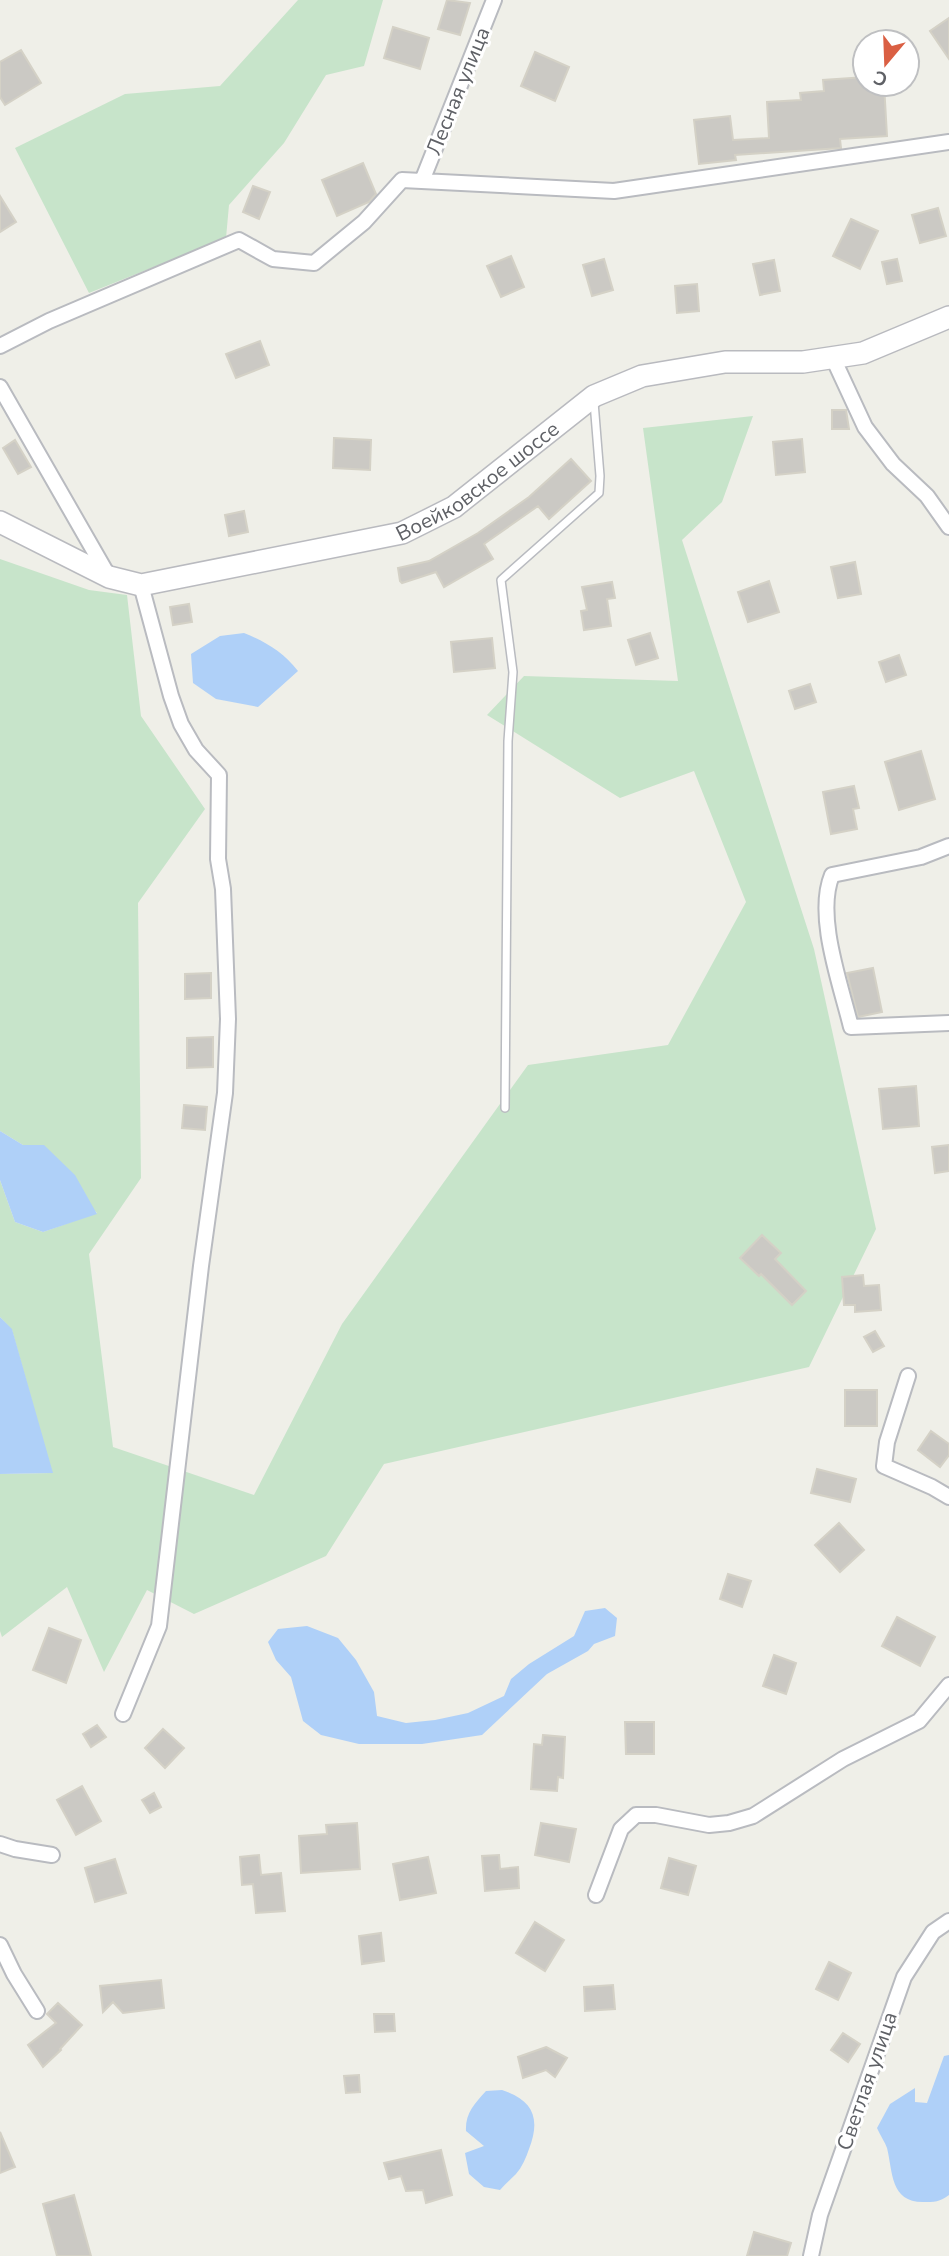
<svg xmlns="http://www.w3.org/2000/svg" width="949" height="2256" font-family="'Nunito Sans',sans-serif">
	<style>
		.green { fill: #c7e4ca }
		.water { fill: #afd0f8 }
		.building { fill: #cbc9c4; stroke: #d4d1c6; stroke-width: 2 }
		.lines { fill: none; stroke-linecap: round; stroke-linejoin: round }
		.lane-casing { stroke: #b9bbc0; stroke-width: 10 }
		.street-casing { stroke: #b9bbc0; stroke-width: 18 }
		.secondary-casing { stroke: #b9babf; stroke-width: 24 }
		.lane { stroke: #fff; stroke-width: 7 }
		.street { stroke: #fff; stroke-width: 14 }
		.secondary { stroke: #fff; stroke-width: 21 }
		.labels { text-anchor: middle; stroke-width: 6; stroke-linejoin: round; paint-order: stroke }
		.street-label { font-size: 21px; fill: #5f6166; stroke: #fff }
	</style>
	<rect width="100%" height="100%" fill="#efefe8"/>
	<path class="green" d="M298,0h85l-19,66 -38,9 -42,68 -55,62 -3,33 -137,55 -74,-145 110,-54 95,-8z
		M753,416l-31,86 -40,38 132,409 62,280 -67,138 -425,97 -58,92 -132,58 -47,-24 -43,82 -37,-85 -65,50 -2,-6v-157l52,-1 -40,-143 -12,-13v-137l15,42 28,10 54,-19 -74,-68 -23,-14v-572l89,31 38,5 14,121 64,93 -67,94 3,275 -52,76 24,193 141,48 88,-171 186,-259 140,-20 78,-143 -52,-131 -74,27 -133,-83 37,-39 154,5 -35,-253z"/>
	<path class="water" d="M244,633c22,9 39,19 54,38l-40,36 -42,-8 -23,-16 -2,-29 29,-18z
		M0,1131l23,14h21l31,30 22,39 -54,18 -28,-10 -15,-42z
		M0,1317l12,12 41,144 -53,1z
		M605,1608l12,10 -2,18 -21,8 -6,7 -41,23 -65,61 -60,9h-63l-38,-9 -18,-14 -12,-44 -15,-17 -8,-18 10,-13 29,-3 31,12 18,22 18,32 3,24 29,7 29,-3 33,-7 36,-17 7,-17 18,-15 45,-28 11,-25z
		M949,2055v140c-9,7 -15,7 -26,7 -33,0 -30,-30 -36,-54 -2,-6 -7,-13 -10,-20l13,-24 25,-16v14l12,1 17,-47z
		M502,2090c31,10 39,28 27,59 -3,9 -7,18 -13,25 -5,5 -11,10 -16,16l-16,-3 -15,-13 -4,-21 19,-7 -18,-15c-1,-17 8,-27 20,-40z"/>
	<path class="building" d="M447,0l23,3 -10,32 -22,-6z
		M949,18v41l-19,-28z
		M393,27l36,11 -9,31 -36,-11z
		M21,50l20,33 -36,22 -5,-8v-35z
		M535,52l34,15 -14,34 -34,-15z
		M865,77v7h19l3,52 -47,3 1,9 -106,7 1,5 -37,4 -5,-44 36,-4 3,24 36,-2 -2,-36 34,-2 -1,-7 24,-2 -1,-11z
		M363,163l13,31 -7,8 -32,14 -15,-36z
		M253,186l17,6 -11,27 -16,-7z
		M0,196l16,26 -16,10z
		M938,208l8,28 -26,7 -8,-28z
		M851,219l27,12 -18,38 -27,-13z
		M511,256l13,31 -23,10 -14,-31z
		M604,259l9,31 -21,6 -9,-31z
		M897,259l5,22 -15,3 -5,-22z
		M774,260l6,31 -20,4 -7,-31z
		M697,284l2,27 -22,2 -2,-27z
		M260,341l9,24 -33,13 -10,-24z
		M832,410h14l3,19h-17z
		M334,438l37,2 -1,30 -37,-2z
		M802,439l3,33 -29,3 -3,-33z
		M15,440l16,27 -13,7 -15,-26z
		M571,459l20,22 -42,38 -11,-13 -54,38 9,15 -49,28 -8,-15 -34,11 -2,-2 -2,-13 31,-7 49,-28 51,-36z
		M244,511l4,21 -19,4 -4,-21z
		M855,562l6,32 -23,4 -7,-31z
		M769,581l10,31 -31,10 -10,-30z
		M612,582l3,16 -8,1 4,27 -27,4 -3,-19 6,-1 -5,-23z
		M189,604l3,18 -19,3 -3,-18z
		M650,633l8,25 -22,7 -8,-25z
		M492,638l3,30 -41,4 -3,-30z
		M899,655l7,20 -20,7 -7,-20z
		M810,684l6,18 -21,7 -6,-18z
		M921,751l14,48 -36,11 -14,-48z
		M854,786l5,22 -6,1 4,20 -26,5 -8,-42z
		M873,968l9,44 -24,5 -11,-44z
		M211,973v25l-26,1v-25z
		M213,1037v30l-26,1v-30z
		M916,1086l3,40 -36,3 -4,-40z
		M184,1105l23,2 -2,23 -23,-2z
		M949,1145v26l-14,2 -3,-26z
		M762,1235l19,18 -6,6 31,32 -14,14 -31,-31 -2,2 -19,-18z
		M863,1275l1,11 15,-1 2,25 -26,2v-7h-11l-2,-28z
		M875,1331l9,15 -11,6 -9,-15z
		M845,1390h32v36h-32z
		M931,1431l18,13v11l-9,12 -22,-17z
		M817,1469l39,10 -6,23 -39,-9z
		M839,1523l25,27 -24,22 -25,-27z
		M728,1574l23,7 -9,26 -22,-8z
		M897,1617l38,20 -15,29 -38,-20z
		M49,1628l32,12 -15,43 -33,-13z
		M774,1655l22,8 -10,31 -23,-8z
		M625,1722h29v32h-28z
		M97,1725l9,12 -15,10 -8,-13z
		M163,1729l21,19 -19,20 -20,-20z
		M543,1735l22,2 -2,41 -5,-1 -1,14 -26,-2 3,-45 8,1z
		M82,1786l19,35 -25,14 -19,-35z
		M154,1793l7,14 -11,6 -8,-13z
		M357,1823l3,46 -59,4 -2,-37 28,-2 -1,-9z
		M541,1823l35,6 -7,33 -34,-7z
		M259,1855l2,20 20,-2 4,38 -29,2 -3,-29 -11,1 -2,-28z
		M499,1855l1,14 18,-2 1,21 -34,3 -3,-35z
		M428,1857l8,36 -36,7 -7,-36z
		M669,1858l27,8 -8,29 -27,-7z
		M115,1859l11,34 -31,9 -10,-34z
		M535,1922l29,18 -19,31 -29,-18z
		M381,1933l3,28 -22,3 -3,-28z
		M829,1962l22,11 -13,27 -22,-11z
		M161,1980l3,28 -41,5 -10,-11 -10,10 -3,-26z
		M613,1985l2,24 -30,2 -1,-24z
		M58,2003l24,22 -22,24 1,1 -18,17 -15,-22 28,-22 -9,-9z
		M374,2014h20l1,17 -20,1z
		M843,2033l17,11 -12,18 -17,-12z
		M546,2047l21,11 -12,19 -9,-7 -23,8 -5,-21z
		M359,2075l1,17 -14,1 -2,-17z
		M0,2132l15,35 -15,6z
		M441,2150l11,45 -26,8 -3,-13 -17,1 -5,-15 -12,3 -5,-16z
		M74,2195l17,61h-34l-14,-52z
		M754,2232l37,11 -4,13h-40z"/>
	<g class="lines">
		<defs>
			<path id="lane" d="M505,1108l3,-367 5,-69 -12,-92 98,-87 1,-17 -6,-74"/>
			<path id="street" d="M422,181l72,-181
				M0,346l49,-25 190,-81 34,19 41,4 50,-41 38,-42 212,11 335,-49
				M833,358l32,69 28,37 34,32 22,31
				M0,387l109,190
				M949,846l-28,11 -89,18c-17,41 9,110 19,152l98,-4
				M908,1376l-21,66 -3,24 48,21 17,10
				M123,1714l36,-88 42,-360 24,-173 3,-74 -5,-130 -5,-30 1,-84 -23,-25 -15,-26 -10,-28 -30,-111
				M0,1844l15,5 37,6
				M596,1895l25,-66 15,-14h20l53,10 20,-2 24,-7 90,-57 76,-38 30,-36
				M0,1945l14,29 23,37
				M811,2256l9,-41 84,-238 29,-45 16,-11"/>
			<g id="secondary">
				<path id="s1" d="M0,522l109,55 32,8 261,-52 52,-26 140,-111 48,-20 83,-14h78l60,-9 86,-36"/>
			</g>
		</defs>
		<use href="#lane" class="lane-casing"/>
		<use href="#street" class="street-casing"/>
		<use href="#secondary" class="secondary-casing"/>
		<use href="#lane" class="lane"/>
		<use href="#street" class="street"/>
		<use href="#secondary" class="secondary"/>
	</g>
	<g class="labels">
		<g class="street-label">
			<text transform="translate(458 91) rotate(-68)" y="7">Лесная улица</text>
			<text dy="7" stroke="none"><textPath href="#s1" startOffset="513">Воейковское шоссе</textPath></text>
			<text transform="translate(867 2081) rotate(-71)" y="7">Светлая улица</text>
		</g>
	</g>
	<g transform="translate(886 63) rotate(199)"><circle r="33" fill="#ffffff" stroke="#bfc0c2" stroke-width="2"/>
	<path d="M0-5L12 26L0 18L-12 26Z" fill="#da5f43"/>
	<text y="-10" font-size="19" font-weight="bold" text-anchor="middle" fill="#5f6166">С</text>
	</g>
</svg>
